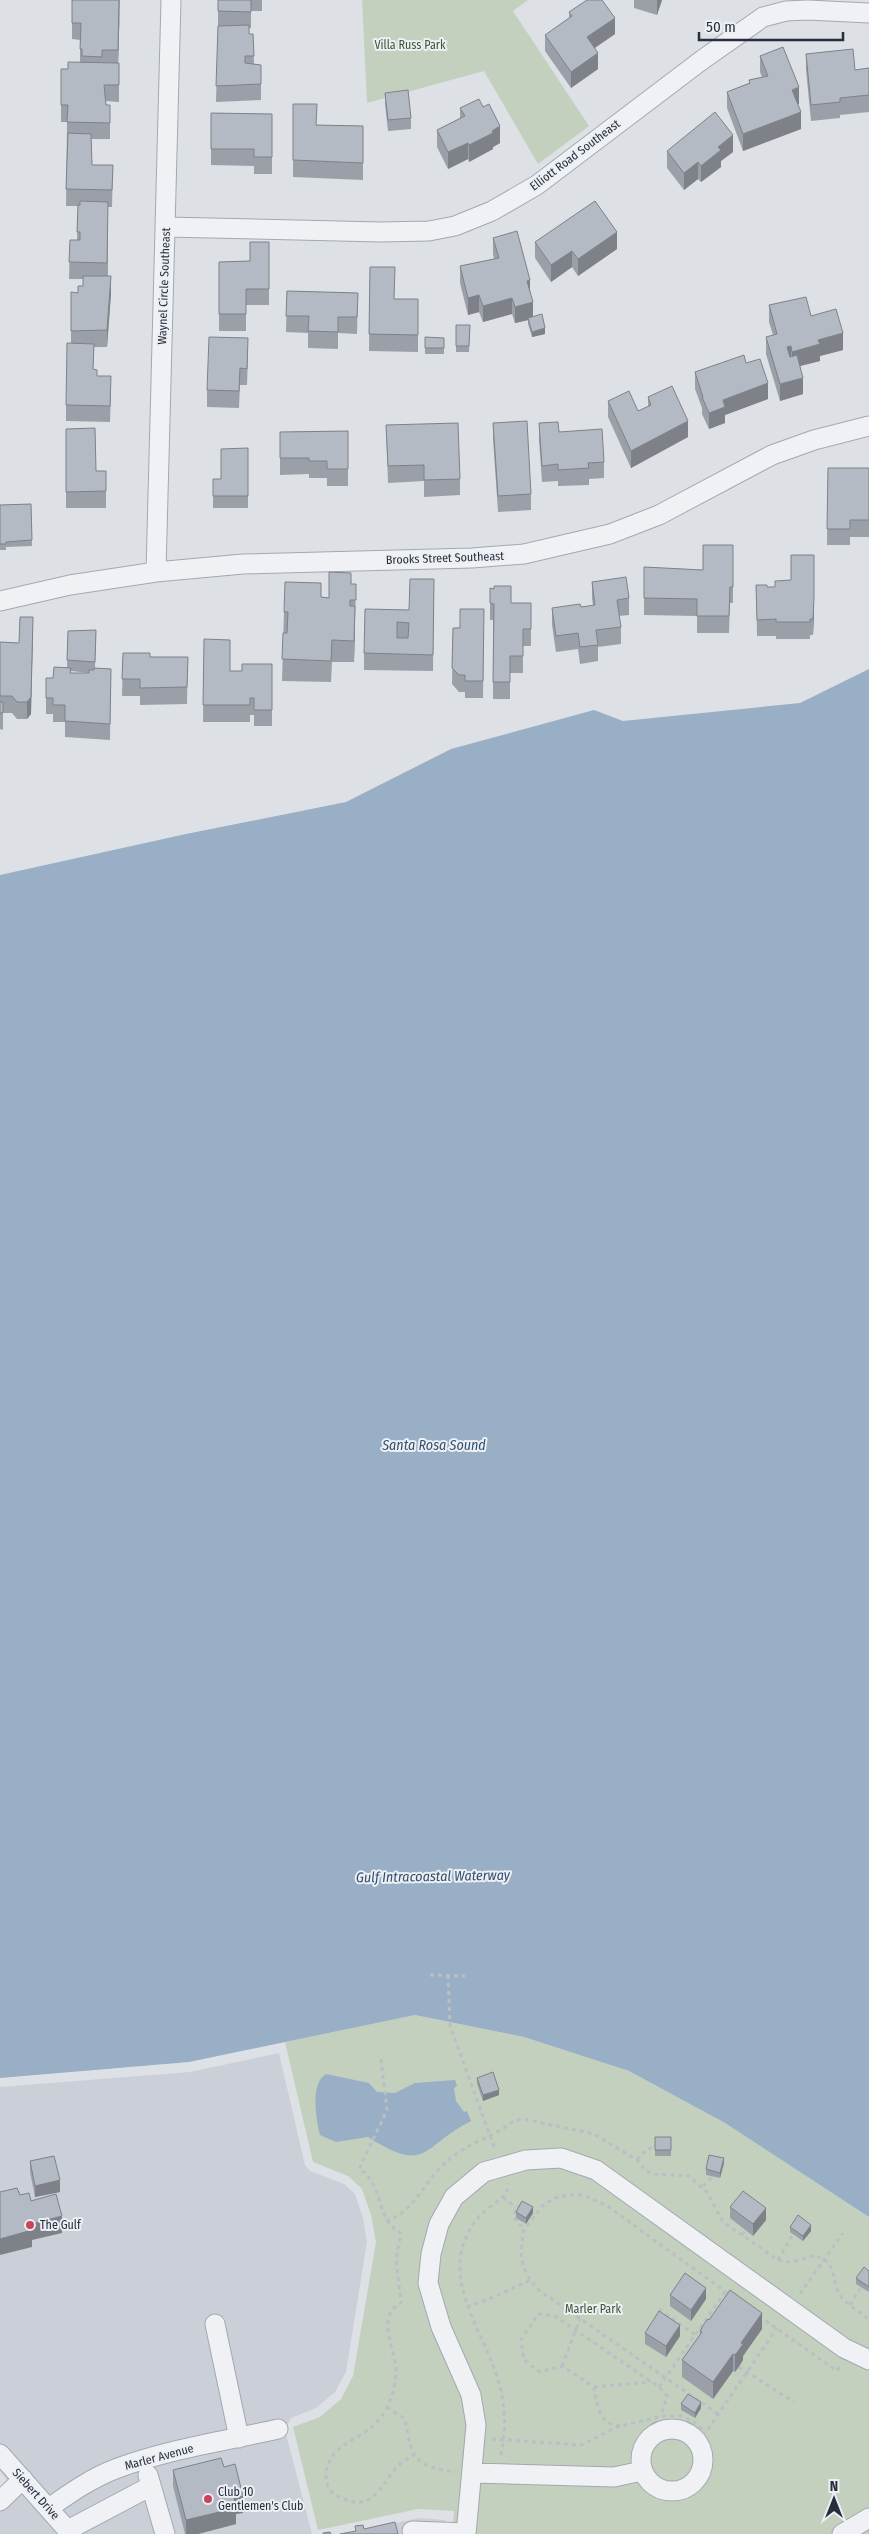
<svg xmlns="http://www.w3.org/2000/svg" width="869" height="2534" font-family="'Fira Sans Condensed',sans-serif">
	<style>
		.built { fill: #cbd0d8 }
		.green { fill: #c3d0be }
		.water { fill: #98afc5 }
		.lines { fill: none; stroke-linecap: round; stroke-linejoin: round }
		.minor-casing { stroke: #a3a8b0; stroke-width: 21 }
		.path { stroke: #bbbfc5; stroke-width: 3; stroke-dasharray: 4 4; stroke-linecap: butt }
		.minor { stroke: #eff1f5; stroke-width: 19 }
		.wall { fill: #9ba0a8; fill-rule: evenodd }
		.shaded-wall { fill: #7e8288 }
		.building { fill: #b4bac3; stroke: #7e8288; fill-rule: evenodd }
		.poi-dot { fill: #c9445b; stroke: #eceff4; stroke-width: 2 }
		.labels { text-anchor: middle; stroke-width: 4; stroke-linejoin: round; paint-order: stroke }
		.park-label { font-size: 12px; fill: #3c5735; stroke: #eceff4 }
		.street-label { font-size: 12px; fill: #272f3c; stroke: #eceff4 }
		.poi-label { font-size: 12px; fill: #272f3c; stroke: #eceff4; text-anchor: start }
		.water-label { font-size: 14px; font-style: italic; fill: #334e6e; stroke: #eceff4 }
	</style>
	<rect width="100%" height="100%" fill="#dde1e6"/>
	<path class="built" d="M279,2053l26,112 5,6 34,13 11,10 8,24 4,24 -21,130 -11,20 -19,16 -25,10 -6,12 27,104h-312v-22l19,-15 -19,-26v-384l190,-15z
		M419,2518l26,2 -1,14h-99z"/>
	<path class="green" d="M362,0h166l-15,11 76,115 -51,38 -54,-93 -117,32z
		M415,2015l109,22 105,34 96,52 144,94v317h-417l2,-23 -36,-2 -100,21 -25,-103 27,-10 21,-18 12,-23 23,-134 -5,-27 -9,-26 -14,-13 -35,-14 -28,-120z"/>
	<path class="water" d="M869,669v1548l-144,-94 -96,-52 -105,-34 -109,-22 -226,47 -189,16v-1203l186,-41 160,-32 105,-53 143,-39 29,11 177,-18z
		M326,2074l43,9 8,9 18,1 20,-10 40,-3 2,6 -3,2 2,13 8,11 3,-1 4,10c-51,26 -43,54 -103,16l-32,5 -16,-7c-4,-16 -10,-52 6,-61z"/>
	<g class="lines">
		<defs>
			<path id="minor" d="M165,227l216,5 48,-1 26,-5 37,-15 45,-26 165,-125 61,-43 23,-6 22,-1 61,3
				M156,572l15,-572
				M0,601l70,-16 86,-13 87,-8 229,-6 52,-4 86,-20 49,-19 113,-60 42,-15 55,-14
				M215,2324l24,114
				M641 2460a31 31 0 1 1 62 0a31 31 0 1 1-62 0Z
				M0,2454l71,80
				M472,2473l142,4 28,-6
				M148,2475l17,59
				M0,2501l23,-22
				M49,2508c21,-15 44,-31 69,-40 51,-19 107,-27 160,-39
				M68,2530l83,-44
				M412,2531l54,2
				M466,2534l10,-109 -5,-30 -30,-68 -13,-44 3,-29 8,-30 15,-27 30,-25 42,-12 35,-2 35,12 248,178 25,12
				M842,2534l27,-16"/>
		</defs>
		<use href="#minor" class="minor-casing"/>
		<path class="path" d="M430,1975l35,1
			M448,1975l2,51 45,123
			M381,2059l6,51 -28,59c25,14 16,51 42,64l-5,26 5,44c-26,13 -5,47 -5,69 0,7 -2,16 -4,23 -3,10 -10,22 -17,29 -19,18 -49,22 -49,53 0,6 3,13 7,16 36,23 44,-1 63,-25 5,-6 12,-9 18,-14
			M637,2160l10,-11 8,-2
			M703,2186l9,-9
			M503,2197l13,11
			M521,2205l-5,3 -2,9 5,8 6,1
			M386,2221c28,-9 37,-37 57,-56 16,-16 36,-24 56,-34 9,-5 13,-11 24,-12l71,15 43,26 9,11 9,3 34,2 18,16 16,30 55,38c12,5 26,-2 37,-5 24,10 14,19 24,38 6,11 19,18 30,26
			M742,2235l4,-5
			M778,2260l15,-26
			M800,2294l43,-61
			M850,2305l11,-18
			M467,2307l34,-13 29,-14
			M659,2309l42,30
			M759,2316l78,55 3,-6
			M562,2366l18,-47
			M739,2367l55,35
			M594,2387l57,-5
			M659,2387l66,-95
			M387,2407l18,12c7,38 8,48 50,53
			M718,2414l-178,-123 -10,-11 -6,-12 -3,-12 2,-24 19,-26 13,-8 13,-3h14l24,10 124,90
			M620,2426c-22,-2 -23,-22 -26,-39l-32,-21 -22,6 -16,-12 -3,-20 17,-26 17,2 104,71 8,9 -6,20
			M492,2439l89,6 39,-19 43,-10h18l12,5 13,11
			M695,2439l11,-7 71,-104
			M501,2455c5,-25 5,-50 -3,-75 -15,-52 -61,-103 -24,-157 9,-13 23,-20 33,-30v-10"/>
		<use href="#minor" class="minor"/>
	</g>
	<path class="wall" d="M120,0l-2,63h1v39l-14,-1 1,4h4v34h-19l1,26h21l-1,42h-4v69l3,17 -4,54h-13l-1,23 4,6 14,17 -1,29 -44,-1v-16l5,-62v-12l7,-38 5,-7v-7h-14l1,-39h7l1,-34h-12l1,-84h-6v-53h7l12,-7v-22l-8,-1v-16z
		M218,0h44v11h-11v17h-2v6h4l1,30 7,1v35l-45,2 2,-75z
		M634,0h28l-5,15 -23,-7z
		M569,12l46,22 -20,14 3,21 -27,19 -26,-37v-16l24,-17z
		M806,54l49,16 14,-2v44l-29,3v3l-29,3 -5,-51z
		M760,56l39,48h-1l3,25 -58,22 -16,-43v-16l22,-9v-3l13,-3 -2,-5z
		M385,93l26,25v11l-23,2 -3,-27z
		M293,104l24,21 46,1v54l-70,-3z
		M460,108l40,35 -7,4v2l-24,13 -1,-3 -20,10 -11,-22v-17l23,-12z
		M211,113l61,1v60h-18v-8l-43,-1z
		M667,151l66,1 -12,9v6l-20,15 -3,-3 -14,11 -17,-22z
		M493,238l37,53 3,26 12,17 -13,3 -4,-13v-4l-13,3 -3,-9 -29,8 -4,-10 -11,3 -8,-32v-17l34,-7 -1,-5z
		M269,242v63h-23v26h-27v-69l31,-1z
		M535,242l82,7 -39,27 -6,-9 -21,15 -16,-24z
		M370,267l24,32h24v53l-49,-1z
		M287,291l71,2 -1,41 -19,-1v16l-30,-1v-15l-22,-1z
		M769,305l42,11 32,34 -23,6v5l-20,5 3,28 -23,7 -14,-47v-17l7,-2 -4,-13z
		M456,325h14l-1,27h-13z
		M425,337l19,1v16h-19z
		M248,355l-1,30h-7l-1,23 -32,-1v-17z
		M746,363l22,36 -43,16v8l-16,6 -7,-15v-6l-7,-19v-17z
		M648,397l40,40 -57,31 -23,-51v-16l30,10 10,-4z
		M493,423l38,71v16l-33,2 -5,-73z
		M539,423l20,9 45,30v16l-15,1v6l-31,1v-5l-16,1 -3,-42z
		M386,425l74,54v16l-36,2v-16l-36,2z
		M66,429l30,42h10v37h-40z
		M348,431v55h-21v-8h-18v-4l-29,1v-43z
		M248,448v60h-35v-29h8z
		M828,468h41v69h-19v8h-23z
		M31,504l1,42 -26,1v3h-6v-45z
		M733,545v58h-3l-1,30h-32v-17l-53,-1v-48l59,3z
		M434,579l-1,92 -69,-1v-17l45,-43z
		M592,582l37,16v17l-10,1 2,11v17l-23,3v14l-18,3 -2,-15 -22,3 -4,-27v-17l29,-1 12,-1 -1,-8z
		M351,584h5l-2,78h-22l-1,20 -49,-1 2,-69 37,-15 8,1z
		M756,585l11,2 47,26 -1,22h-3v4h-34v-3h-19z
		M494,589l17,14h20v43h-8v27h-13v26h-17v-79h-3v-17z
		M484,626l-1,72h-18v-6h-6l-7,-8 1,-56z
		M96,630l-1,38 16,1 -1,71 -45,-3v-15h-12v-8h-7v-36h7l14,-11 1,-36zM71,671l18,2h-18z
		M33,634l-2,80 -4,5h-10l-5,-6h-9v17l-3,-1v-87l19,1z
		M204,639l26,32h12l30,-7v62h-18v-11h-4v7h-47z
		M123,653l27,4h38l-1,47 -47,1v-9h-18z
		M477,2078l22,17 -16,6 -6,-17z
		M655,2137h16v19h-16z
		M30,2161l30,31 -25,5 -5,-25z
		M724,2163l-4,15 -14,-3v-6z
		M730,2207l36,13 -13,16 -23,-18z
		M516,2212l17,1 -7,11 -10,-6z
		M790,2227l21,4 -8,10 -13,-9z
		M869,2271v21l-13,-8v-6z
		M670,2295l36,4 -15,22 -21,-15z
		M709,2320l53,9 -19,27v4l-4,7 -4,5 -2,-1 -20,28 -31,-22v-17l18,-25v-4z
		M645,2333l35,3 -14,21 -21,-13z
		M681,2404l20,4 -6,10 -14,-8z
		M224,2467l19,46 -7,1v10l-38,10h-13l-12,-48v-16z"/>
	<path class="shaded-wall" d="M120,0l-2,67v-17z
		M657,0h5l-5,15z
		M615,18v16l-28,19v-16z
		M598,53v16l-27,19v-16z
		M799,87v17l-7,2v-16z
		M801,112v17l-58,22v-17z
		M500,126v17l-7,4v2l-24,13v-17z
		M733,135v17l-12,9v6l-20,15v-16l17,-19z
		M468,143v16l-20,10v-17z
		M698,162v17l-14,11v-17z
		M617,232v17l-39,27v-17z
		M572,251v16l-21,15v-17z
		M111,276v17l-4,54v-17z
		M530,280v17l-3,-16z
		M479,295v17l-11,3v-17z
		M512,298v16l-29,8v-16z
		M533,302v17l-18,4v-16z
		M545,328v6l-13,3v-5z
		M843,333v17l-23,6v5l-28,7v-16l26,-12z
		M791,346v17l-4,-16z
		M803,378v16l-23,7v-17z
		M768,383v16l-43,16v8l-16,6v-16l14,-13z
		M688,421v16l-57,31v-17z
		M814,597v16l-1,22v-16z
		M355,606v22l-1,34v-21z
		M33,617l-2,97 -4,5v-17z
		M499,2090v5l-16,6v-6z
		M724,2158v5l-4,15v-5z
		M60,2180v12l-25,5v-11z
		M533,2207v6l-7,11v-6z
		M766,2208v12l-13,16v-12z
		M62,2216v17l-30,7v7l-32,8v-16l31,-15z
		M811,2225v6l-8,10v-5z
		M706,2288v11l-15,22v-11z
		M762,2313v16l-19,27v4l-8,12v-17l6,-12z
		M680,2325v11l-14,21v-11z
		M733,2354v17l-20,28v-17z
		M701,2402v6l-6,10v-5z
		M243,2496v17l-7,1v10l-38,10h-12v-14l48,-22z"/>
	<path class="building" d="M72,0h47l-1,50h-16v7l-20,-1v-7h-2l1,-26h-9z
		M218,0h33v12l-33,-1z
		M587,0h15l13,18 -28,19 11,16 -27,19 -26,-37 27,-19 -3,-4z
		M249,25v9h4l1,22h-9v7l16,2v19l-45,2 2,-60z
		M783,47l16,40 -7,3 9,22 -58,22 -16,-42 23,-9 -1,-3 19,-4 -8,-20z
		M853,49l2,21 14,-2v27l-29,3v4l-29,3 -5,-51z
		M68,62l51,1v22h-15l2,20h4v18l-43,-1 1,-17h-7v-36h7z
		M408,90l3,28 -23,2 -3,-27z
		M479,99l4,8 6,-3 11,22 -8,5 1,2 -24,12 -1,-2 -20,9 -11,-22 28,-14 -5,-8z
		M293,104h24l-1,21 47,1v37l-70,-3z
		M715,112l18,23 -15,12 3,3 -20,16 -3,-4 -14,11 -17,-22z
		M211,113l61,1v43h-18v-8h-43z
		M68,133l23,1 1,31h21l-1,25 -46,-1z
		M80,201l28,1 -1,61 -38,-1 1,-22h10v-8h-3l1,-27h2z
		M595,201l22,31 -39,27 -6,-8 -21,14 -16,-23z
		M517,231l13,49 -3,1 6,21 -18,5 -3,-9 -29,8 -4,-11 -11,3 -8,-32 39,-8 -6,-20z
		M250,242h19v47h-23v25h-27v-52l31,-1z
		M370,267h25l-1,32h24v36l-49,-1z
		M83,276h28l-4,54 -36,1v-39l7,1v-7h5z
		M287,291l71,2 -1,24h-19v15l-30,-1 1,-15h-23z
		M806,297l5,19 25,-7 7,24 -25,7 2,4 -28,8 -1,-6 -4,1 3,10 7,-2 6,23 -23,6 -14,-47 11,-3 -8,-29z
		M542,314l3,14 -13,4 -4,-14z
		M456,325h14l-1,21h-13z
		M209,337l39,1 -1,31 -7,-1 -1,23 -32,-1z
		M425,337l19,1v10h-19z
		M67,343l27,1 -1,25 4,1v6h14l-1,30 -44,-1z
		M744,355l2,8 14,-4 8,24 -45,17 2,7 -16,6 -7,-16h1l-8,-25z
		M672,386l16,35 -57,30 -23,-50 21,-10 9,20 13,-6 -3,-8z
		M527,421l4,73 -33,2 -5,-73z
		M558,422l1,10 43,-3 2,33 -16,1 1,5 -31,2v-6l-16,2 -3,-43z
		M458,423l2,56 -36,1v-15l-36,1 -2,-41z
		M95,428l1,43h10v20l-40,1v-63z
		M348,431v38h-21v-8h-18v-3h-29v-26z
		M248,448v48h-35v-17h8v-30z
		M828,468h41v52h-19v9h-23z
		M31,504l1,36 -26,2v2h-6v-39z
		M703,545h30v42h-3l-1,29h-32v-17l-53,-1v-31l59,3z
		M791,555h23v42l-1,22h-3v3h-34v-3l-19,1 -1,-35h11v2h8v-6l16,-1z
		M329,572l22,1v11h5v16h-6v6h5l-1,35 -22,-1 -1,21 -49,-2 1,-26h4l1,-21h-4l1,-30 36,1v14l8,1z
		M626,577l3,21 -12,2 4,27 -25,3 2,15 -18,2 -2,-14 -22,3 -4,-28 28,-4 1,3 14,-2 -3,-23z
		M410,579h24l-1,76 -69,-2 1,-44 44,1zM397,622l12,1 -1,15h-11z
		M494,586h17v17h20v26h-8v27h-13v26h-17l1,-78 -4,-1v-15l4,1z
		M460,609h24l-1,72h-18v-6h-6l-7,-7 1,-40h7z
		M20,617h13l-2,80 -4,5h-10l-5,-6h-12v-54l19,1z
		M96,630l-1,32 -28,-2 1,-29z
		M204,639l26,1v31h12v-7h30v46h-18v-12h-4v7h-47z
		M123,653h27v4h38l-1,30 -47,1v-9h-18z
		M54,667l17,1 -1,5h19v-3h5v-2l17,1 -1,55 -45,-3v-16h-12v-7h-7v-20h7z
		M0,702h3v11h-3z
		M493,2072l6,18 -16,5 -6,-17z
		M655,2137h16v13h-16z
		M709,2155l15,3 -4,15 -14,-4z
		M54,2156l6,24 -25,6 -5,-25z
		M17,2188l3,7 9,-2 2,8 25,-7 6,22 -31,8 1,6 -32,9v-47z
		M743,2191l23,17 -13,16 -23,-17z
		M522,2201l11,6 -7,11 -10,-6z
		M798,2215l13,10 -8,11 -13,-9z
		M864,2267l5,4v16l-13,-9z
		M685,2273l21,15 -15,22 -21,-15z
		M730,2290l32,23 -21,30 2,1 -4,6 -4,5 -2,-1 -20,28 -31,-22 20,-28 -2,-1 4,-7 4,-5 1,1z
		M659,2311l21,14 -14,21 -21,-13z
		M688,2394l13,8 -6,11 -14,-9z
		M221,2458l3,9 11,-3 8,32 -9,2 2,10 -50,12 -13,-50z
		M395,2522l3,12h-58l16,-3 -1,-5 8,-1 1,4z
		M330,2532l1,2h-8v-1z"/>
	<g class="poi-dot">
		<circle cx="30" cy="2225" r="5"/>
		<circle cx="208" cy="2499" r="5"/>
	</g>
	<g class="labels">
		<g class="park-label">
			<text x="410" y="49">Villa Russ Park</text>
			<text x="593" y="2313">Marler Park</text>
		</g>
		<g class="street-label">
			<text transform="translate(575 155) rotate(-37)" y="4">Elliott Road Southeast</text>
			<text transform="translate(164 286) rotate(-88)" y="4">Waynel Circle Southeast</text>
			<text transform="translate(445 558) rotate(-2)" y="4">Brooks Street Southeast</text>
			<text transform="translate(159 2457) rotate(-15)" y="4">Marler Avenue</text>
			<text transform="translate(36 2494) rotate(48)" y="4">Siebert Drive</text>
		</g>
		<g class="poi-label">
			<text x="40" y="2229">The Gulf</text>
			<text x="218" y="2496">Club 10<tspan x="218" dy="14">Gentlemen's Club</tspan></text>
		</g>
		<g class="water-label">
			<text x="434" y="1450">Santa Rosa Sound</text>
			<text transform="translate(433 1876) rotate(-1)" y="5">Gulf Intracoastal Waterway</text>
		</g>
	</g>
	<g transform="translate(834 2499)" stroke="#eceff4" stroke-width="4" paint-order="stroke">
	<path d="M0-4L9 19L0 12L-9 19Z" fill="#272f3c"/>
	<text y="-8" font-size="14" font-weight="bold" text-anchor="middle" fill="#272f3c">N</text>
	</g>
	<path d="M699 32v8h144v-8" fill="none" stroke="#272f3c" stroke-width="2.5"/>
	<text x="706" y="32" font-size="15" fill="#272f3c" stroke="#eceff4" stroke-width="4" paint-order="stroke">50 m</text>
</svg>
